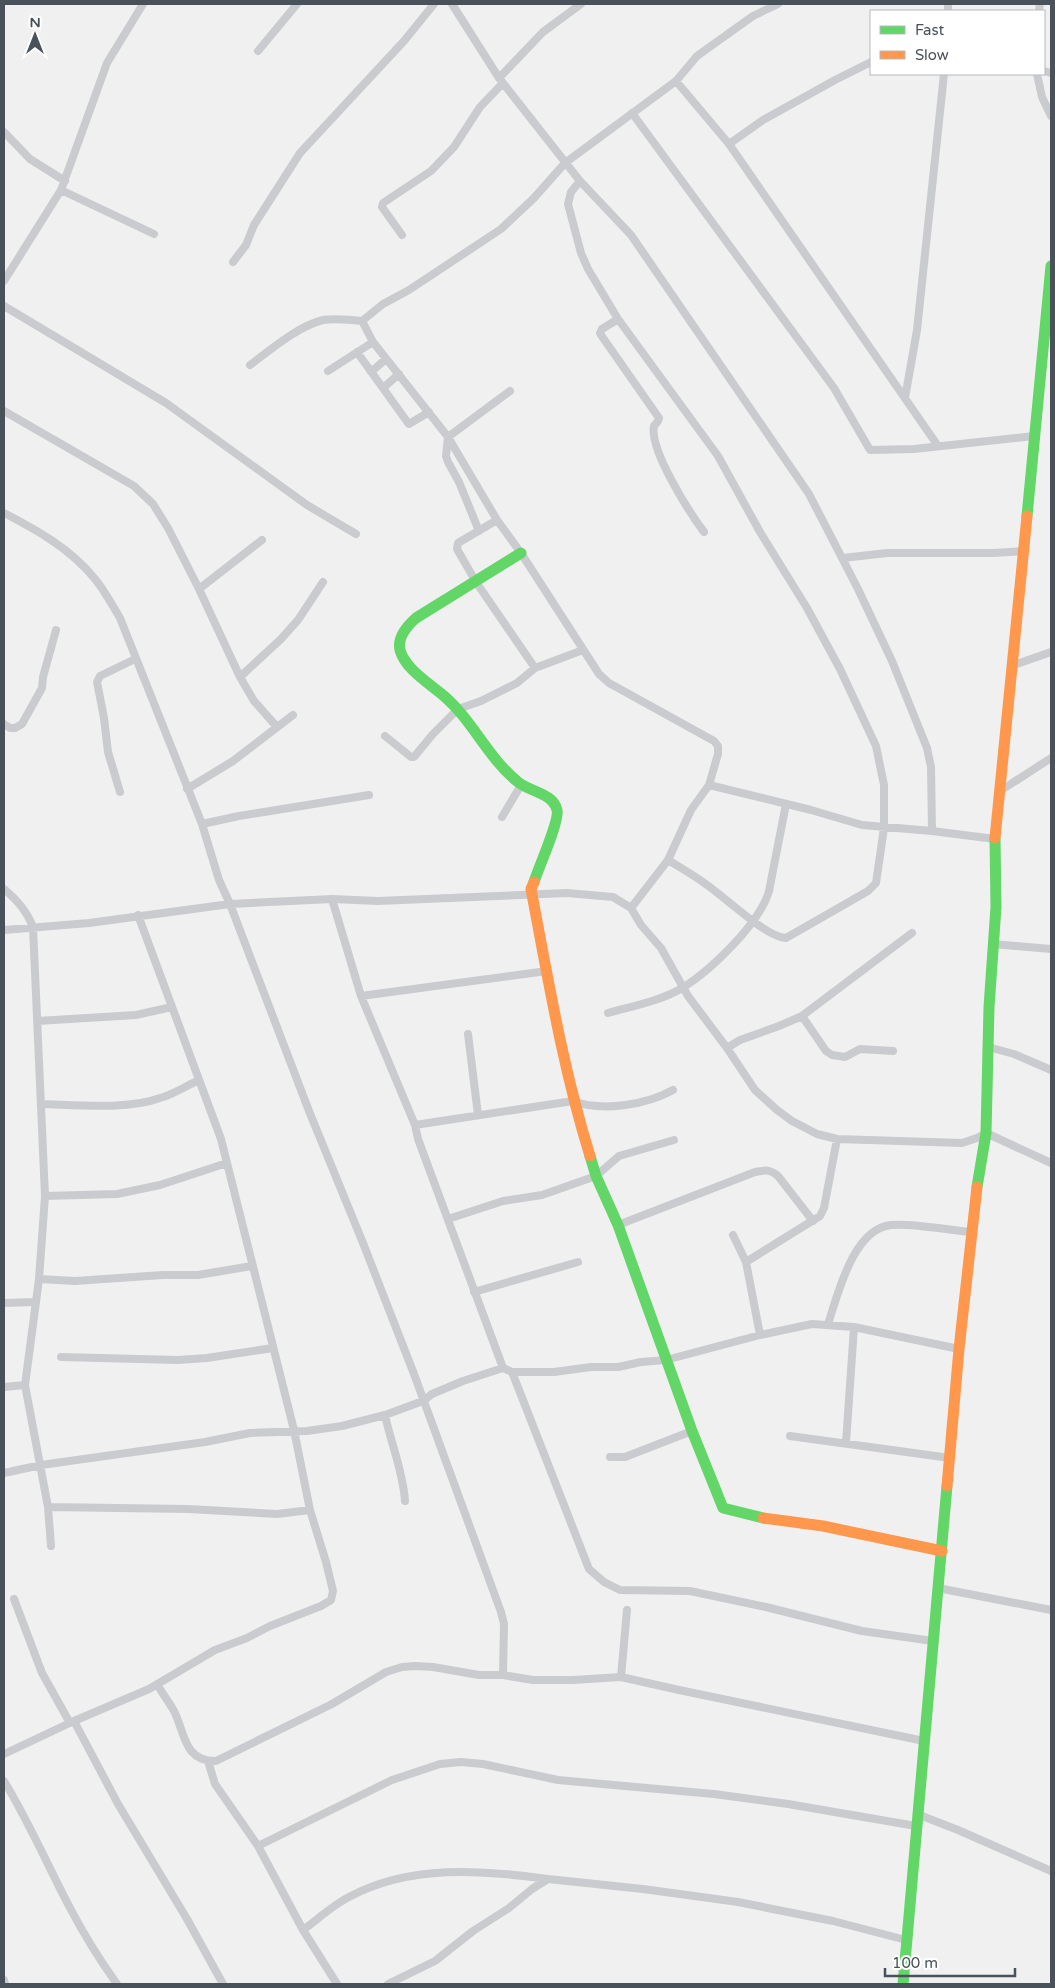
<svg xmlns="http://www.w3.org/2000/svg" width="1055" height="1988" font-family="'Varela Round',sans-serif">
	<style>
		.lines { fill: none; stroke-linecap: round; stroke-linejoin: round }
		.street { stroke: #cacbce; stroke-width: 8 }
		.fast { stroke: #63d668; stroke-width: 11 }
		.slow { stroke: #ff974d; stroke-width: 11 }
	</style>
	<rect width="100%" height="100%" fill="#f0f0f0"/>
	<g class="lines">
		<path class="street" d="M452,4l47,74 81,103 51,54 178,259 49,95 34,72 35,87 4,19 1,64
			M948,11v-7
			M1039,11l1,-7
			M258,51l39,-47
			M1044,71l7,2
			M1037,74l5,23 9,19
			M499,78l44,-46 38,-28
			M676,81l53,63 209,302
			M632,113l202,275 36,62 44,-1 120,-13
			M4,132l26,27 35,22
			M729,144l34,-24 72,-40 36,-18
			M580,181l-9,11 -3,12 13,49 7,16 30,50 100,137 42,76 47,76 33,61 36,77 8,39v43l-8,55 -8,8 -82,47c-20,-1 -60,-40 -79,-53 -12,-9 -26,-17 -39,-25
			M61,190l93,44
			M402,235l-20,-28 1,-4 48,-32 23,-24 26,-40 23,-24
			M233,262l13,-17 8,-20 46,-72 104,-112 30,-37
			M4,281l57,-91 46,-127 36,-59
			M4,306l162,97 141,102 49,29
			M618,319l-16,10 -2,4 1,2 58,83 -1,3 -4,5c-5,23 35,86 50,106
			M357,352l51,71 1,1 20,-12
			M250,365c20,-15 48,-39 73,-45 12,-2 26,0 39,1
			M328,371l45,-29
			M371,372l15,-13
			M383,388l16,-14
			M905,398l12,-68 27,-256
			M4,411l130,75 19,18 15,24 31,61 41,88 14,24 23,26
			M4,513c33,17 67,36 91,66 10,12 17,26 25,39l82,206 17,56 11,24 79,207 54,132 51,131 87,238 3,12 -1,51
			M497,520l-39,23 -1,6 19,33 59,86
			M479,531l-20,-49 -11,-20 -2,-6 2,-19 62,-46
			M843,558l44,-5h106l31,-2
			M199,589l63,-49
			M1011,666l40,-14
			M240,677l41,-38 17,-19 25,-38
			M4,724l6,4h5l7,-4 20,-36 1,-11 13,-47
			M385,736l26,21h3l19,-23 25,-25 23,-8 36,-18 18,-15 48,-18
			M709,785l102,25 51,15 70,6 63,8
			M187,789l46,-28 60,-46
			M1000,791l51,-33
			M120,792l-12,-40 -4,-34 -7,-36 3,-6 35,-17
			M502,817l19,-32
			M202,824l37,-8 130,-21
			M4,889c13,11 22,21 29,38l12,269 -6,83 -14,106 23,122 3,39
			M332,899l29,97 54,129 3,14 85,229 9,4 77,197 15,13 16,8 70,1 76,16 96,24 71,10
			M631,908l37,-48 23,-50 18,-25 9,-31v-8l-4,-5 -105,-58 -10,-9 -78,-121 -24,-33 -49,-83 -75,-95 -11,-21 21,-17 26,-14 92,-61 33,-31 31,-35 111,-82 21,-25 56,-40 25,-12
			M4,930l85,-7 141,-19 102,-5 46,2 189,-8 46,4 18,11 10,17 20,23 27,48 39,52 28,42 22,20 15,11 25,13 20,5 125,4 15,-5 9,-5 65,30
			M993,944l58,5
			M361,996l186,-25
			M608,1013c25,-7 53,-12 76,-26 28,-18 76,-64 85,-96l17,-87
			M802,1016l24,35 6,4 13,2 15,-8 33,2
			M37,1021l99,-6 36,-8
			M468,1034l10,81
			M988,1047l26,7 37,16
			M727,1048l13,-8 39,-14 23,-10 110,-83
			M42,1104c34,1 86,6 118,-6 14,-4 26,-12 39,-18
			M415,1125l158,-24c29,11 73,4 100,-11
			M45,1196l72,-2 43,-9 67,-22
			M448,1219l55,-18 39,-6 54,-19 23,-20 55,-16
			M618,1225l137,-53c10,-2 15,-3 23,4l35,45
			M733,1235l13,27 14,73
			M746,1262l74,-46 4,-8 13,-69
			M39,1279l36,2 88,-6h35l54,-9
			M474,1292l104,-30
			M4,1303l31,-1
			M828,1324c10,-30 25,-95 63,-99 21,-2 57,5 80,7
			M61,1357l117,3 29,-2 66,-10
			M512,1372h42l37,-5h27l23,-5 25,-2 94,-25 52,-11 42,3 105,22
			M4,1387l21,-2
			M385,1415c6,29 18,56 20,86
			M790,1436l160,22
			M846,1443l8,-116
			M610,1457h15l67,-26
			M4,1473l37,-8 164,-23 45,-9 57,-2 35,-5 43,-11 38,-14 9,-7 31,-13 40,-13
			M48,1507l140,2 89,5 33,-4
			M938,1588l113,22
			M14,1599l28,74 28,50
			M621,1677l6,-67
			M157,1684c5,9 12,18 17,27 11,22 10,51 42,50l116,-57 54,-32 16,-5 13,-1 18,1 46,8h24l30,5h40l48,-3 58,13 245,51
			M74,1721l44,83 69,115 36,65
			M4,1754l70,-33 75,-32 66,-39 32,-12 23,-12 51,-20 10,-6 2,-9 -7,-29 -16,-52 -16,-80 -73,-291 -83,-224
			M208,1761l7,23 43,62 45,84 34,54
			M4,1781c25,41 43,83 65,125 14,27 30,53 48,78
			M917,1814l41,16 93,41
			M258,1846l134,-66 48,-16 21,-2 22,2 75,16 156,14 74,10 128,22
			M303,1930c15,-11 30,-25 46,-33 61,-33 133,-27 199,-18
			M4,1980l1,4
			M388,1984l47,-23 38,-30 36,-23 23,-19 16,-10 95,10 95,13 95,19 73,19"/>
		<path class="fast" d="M1027,516l24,-250
			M521,553l-105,65c-9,8 -19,19 -16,32 5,19 30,34 44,46 29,25 44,62 74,86 12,10 35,11 39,28 3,10 -19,59 -23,72
			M590,1156l6,20 22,49 74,206 31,77 40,10
			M977,1187l9,-54 3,-126 7,-100 -1,-69
			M903,1984l44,-498"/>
		<path class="slow" d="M995,838l32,-322
			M534,882l-3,7c17,90 32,180 59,267
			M947,1486l12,-137 18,-162
			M763,1518l60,8 119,25"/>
	</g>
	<rect width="1055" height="1988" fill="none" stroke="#49515a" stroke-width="10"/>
	<rect x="870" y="10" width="175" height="65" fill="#ffffff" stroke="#b6b9bd"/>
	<rect x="880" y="26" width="25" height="8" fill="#63d668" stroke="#b6b9bd"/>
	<text x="915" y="35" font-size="15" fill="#49515a">Fast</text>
	<rect x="880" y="51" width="25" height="8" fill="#ff974d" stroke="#b6b9bd"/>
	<text x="915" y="60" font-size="15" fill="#49515a">Slow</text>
	<g transform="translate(35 35)" stroke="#ffffff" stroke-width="4" paint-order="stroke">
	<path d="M0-4L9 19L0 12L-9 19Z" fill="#49515a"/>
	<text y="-8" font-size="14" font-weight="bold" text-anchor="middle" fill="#49515a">N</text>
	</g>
	<path d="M885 1968v8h130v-8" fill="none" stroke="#49515a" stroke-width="2.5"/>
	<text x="892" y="1968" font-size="15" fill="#49515a" stroke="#ffffff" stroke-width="4" paint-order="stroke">100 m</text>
</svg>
